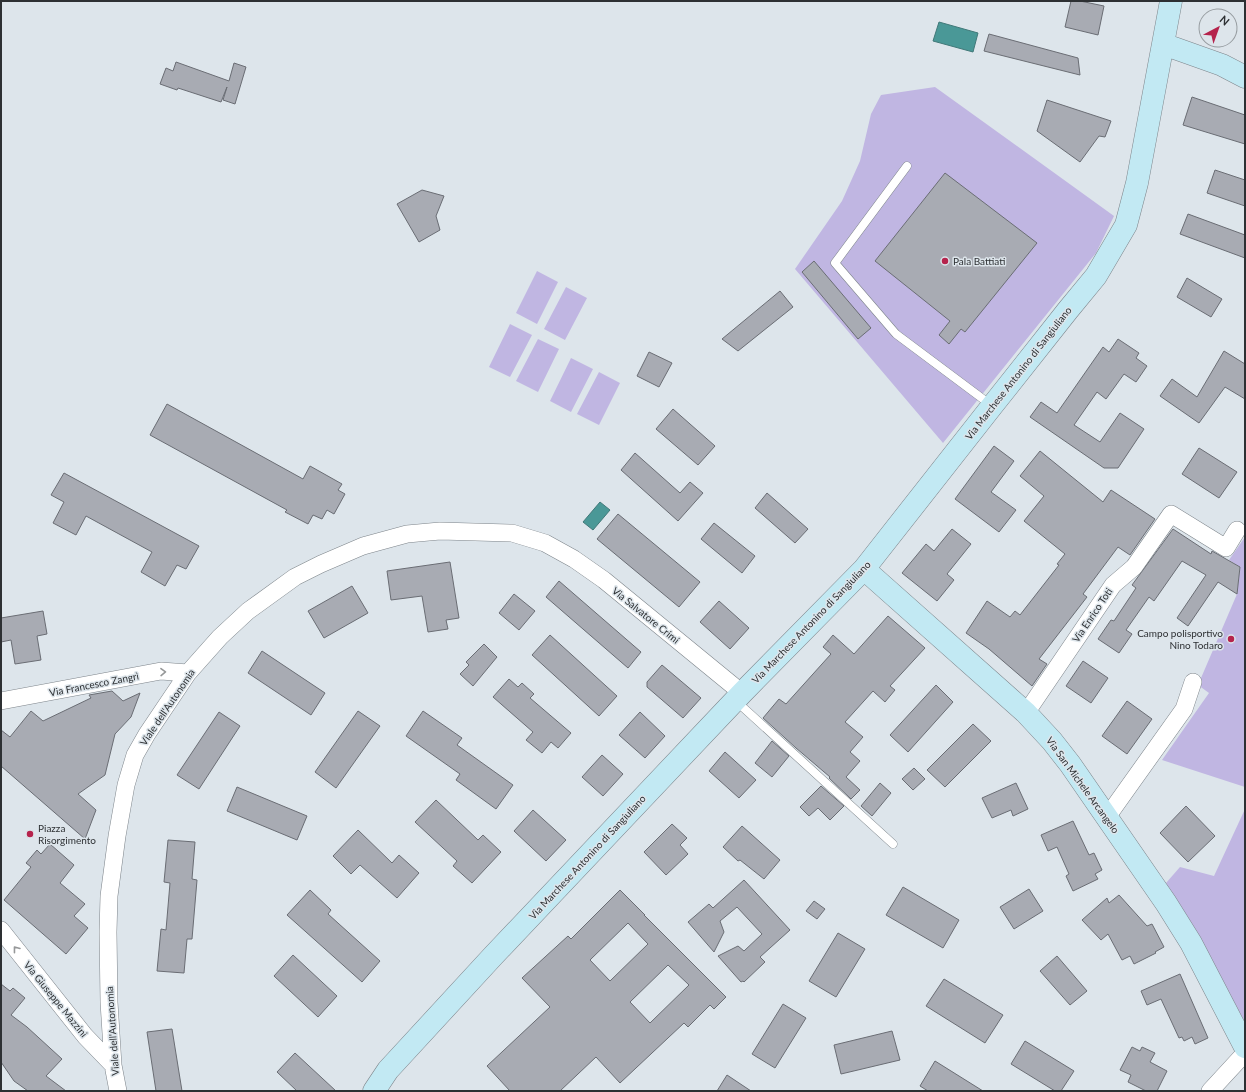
<svg xmlns="http://www.w3.org/2000/svg" width="1246" height="1092" font-family="Lato,sans-serif">
	<style>
		.green { fill: #c0b6e2 }
		.water { fill: #4a9897; stroke: #417979 }
		.building { fill: #a8abb3; stroke: #6a6d74; fill-rule: evenodd }
		.lines { fill: none; stroke-linecap: round; stroke-linejoin: round }
		.lane-casing { stroke: #7d848a; stroke-width: 9 }
		.street-casing { stroke: #7d848a; stroke-width: 18 }
		.secondary-casing { stroke: #7d848a; stroke-width: 23 }
		.lane { stroke: #fff; stroke-width: 8 }
		.street { stroke: #fff; stroke-width: 17 }
		.secondary { stroke: #c2e9f3; stroke-width: 22 }
		.oneway { stroke: #969899 }
		.poi-dot { fill: #b5234c; stroke: #dde5eb; stroke-width: 1.5 }
		.labels { text-anchor: middle; stroke-width: 3; stroke-linejoin: round; paint-order: stroke }
		.poi-label { font-size: 10px; fill: #2d3033; stroke: #dde5eb; text-anchor: start }
		.street-label { font-size: 10px; fill: #2d3033; stroke: #dde5eb }
	</style>
	<rect width="100%" height="100%" fill="#dde5eb"/>
	<path class="green" d="M935,87l179,129 -18,37 -153,190 -148,-174 47,-68 18,-40 11,-47 10,-19z
		M537,271l21,11 -21,42 -21,-11z
		M566,287l21,11 -22,42 -21,-11z
		M510,324l22,11 -22,42 -21,-10z
		M538,339l21,10 -21,43 -22,-11z
		M571,358l22,11 -22,43 -21,-11z
		M599,372l21,11 -21,42 -22,-11z
		M1245,537v250l-83,-27 47,-67 -11,-8 39,-91 3,-27 -11,-7z
		M1245,809v213l-79,-139 14,-16 34,9z"/>
	<path class="water" d="M939,22l39,11 -5,19 -40,-11z
		M600,502l10,8 -17,20 -10,-8z"/>
	<path class="building" d="M1071,1h9l24,5 -6,29 -33,-8z
		M989,34l89,24 2,17 -96,-24z
		M176,62l53,19 5,-18 12,4 -11,37 -12,-4 4,-13 -6,15 -43,-14 -1,2 -17,-6 6,-16 7,3z
		M1192,97l53,18v29l-62,-19z
		M1047,100l64,21 -6,16 -6,-1 -19,26 -43,-31z
		M1215,170l30,10v26l-38,-13z
		M945,173l92,70 -72,89 -4,-3 -12,15 -10,-9 11,-14 -75,-60z
		M422,190l22,6 -8,20 4,14 -21,12 -22,-38z
		M1188,214l57,21v23l-65,-24z
		M814,261l57,67 -13,11 -56,-67z
		M1187,278l35,21 -11,18 -34,-20z
		M780,291l13,16 -55,44 -16,-12z
		M1118,339l21,14 -3,5 11,8 -11,16 -12,-8 -18,25 -9,-7 -23,33 26,17 20,-29 24,16 -26,39h-14l-74,-51 11,-15 16,11 46,-66 6,5z
		M1224,351l21,13v35l-20,-12 -26,36 -39,-27 12,-17 25,18z
		M649,352l23,11 -13,24 -22,-11z
		M167,404l136,75 7,-13 32,18 -4,6 7,4 -11,20 -7,-4 -5,9 -9,-4 -5,9 -23,-12 2,-2 -137,-75z
		M673,409l42,37 -17,19 -42,-36z
		M994,446l20,15 -23,31 25,18 -17,22 -44,-33z
		M1199,448l38,24 -18,26 -37,-24z
		M1040,451l63,51 8,-12 44,29 -25,36 -12,-8 -35,47 4,3 -48,62 8,5 -15,22 -43,-37 -23,-16 21,-32 23,16 5,-6 5,4 39,-50 -2,-1 8,-10 -41,-33 20,-25 -24,-20z
		M635,453l45,40 10,-11 13,11 -25,28 -57,-51z
		M64,473l135,73 -13,23 -9,-4 -12,21 -24,-14 11,-20 -66,-36 -10,19 -23,-12 11,-21 -13,-7z
		M767,493l41,36 -13,14 -40,-35z
		M618,514l82,68 -21,25 -82,-68z
		M714,523l41,33 -13,17 -41,-34z
		M952,529l19,15 -24,30 7,6 -17,21 -35,-28 24,-29 8,7z
		M1173,529l38,25 1,-3 28,16 -3,27 -19,-12 -30,44 -11,-8 29,-43 -24,-14 -28,40 -5,-4 -23,33 6,4 -13,19 -21,-14 13,-19 3,1 22,-33 -4,-3z
		M450,562l9,56 -13,2 2,9 -20,3 -6,-36 -31,4 -4,-29z
		M559,581l82,71 -13,16 -82,-71z
		M352,586l16,27 -44,25 -16,-27z
		M514,594l21,17 -16,19 -20,-17z
		M719,601l30,27 -19,21 -30,-27z
		M43,611l4,23 -10,2 4,24 -26,4 -4,-24 -10,2v-24z
		M888,616l37,32 -35,38 5,4 -10,12 -12,-11 -28,31 18,15 -13,15 10,9 -14,16 14,13 -9,9 -22,-21 1,-1 -34,-29 -33,-30 16,-19 7,5 45,-50 -8,-7 10,-12 21,19z
		M550,635l67,61 -18,20 -67,-61z
		M484,644l13,13 -24,29 -13,-12 9,-9 -3,-3z
		M262,651l63,42 -14,22 -63,-42z
		M1083,661l25,17 -17,25 -25,-17z
		M662,665l39,33 -18,20 -36,-31v-5z
		M509,679l9,8 4,-4 12,11 -4,4 41,35 -13,15 -7,-6 -9,11 -16,-13 7,-8 -40,-35z
		M936,685l17,17 -45,50 -18,-17z
		M112,691l11,10 17,-8 -9,24 -16,17 -10,41 -27,19 18,16 -11,29 -84,-73v-36l9,7 21,-26 12,10 48,-23 -2,-3z
		M1127,701l25,18 -25,35 -25,-18z
		M358,711l22,15 -44,62 -21,-16z
		M423,711l39,27 -5,7 56,40 -17,24 -40,-29 4,-6 -54,-38z
		M219,712l21,14 -41,63 -22,-14z
		M640,712l25,24 -20,22 -26,-23z
		M973,724l18,17 -46,46 -18,-17z
		M772,741l17,15 -17,21 -17,-14z
		M725,752l31,28 -17,18 -30,-27z
		M602,755l21,19 -20,22 -21,-19z
		M914,768l11,11 -12,11 -11,-11z
		M880,783l11,10 -19,23 -11,-10z
		M1016,783l12,26 -15,7 -2,-6 -19,8 -10,-20z
		M821,786l23,20 -14,14 -12,-12 -9,8 -9,-9z
		M237,787l70,29 -10,24 -70,-29z
		M436,800l42,40 5,-5 18,17 -29,31 -19,-17 4,-5 -42,-39z
		M1186,806l29,30 -27,26 -28,-29z
		M533,810l33,30 -20,21 -32,-30z
		M1073,821l16,34 5,-2 8,17 -7,4 3,5 -25,12 -7,-15 3,-2 -12,-27 -9,4 -7,-16z
		M672,824l15,14 -7,7 8,9 -22,21 -22,-23z
		M742,826l38,34 -16,19 -24,-19 -2,1 -15,-14z
		M358,830l34,33 7,-8 20,18 -22,25 -37,-33 -9,9 -18,-18z
		M168,840l27,2 -3,37 5,1 -5,59h-5l-3,34 -27,-2 4,-42 5,1 4,-47 -6,-1z
		M50,844l24,21 -14,18 25,21 -11,12 14,12 -22,26 -62,-54 27,-33 -5,-4 11,-13 4,4z
		M744,880l46,50 -30,27 5,5 -21,20 -1,-1 -2,1 -23,-26 20,-10 6,5 18,-17 -25,-27 -17,14 4,11 -10,20 -26,-30 21,-18 4,4z
		M903,887l56,33 -16,28 -57,-33z
		M1029,889l14,22 -29,18 -14,-22z
		M310,890l21,20 -3,4 52,47 -18,21 -75,-67z
		M620,890l25,25h-1l82,82 -12,12 -4,-4 -22,22 -4,-4 -64,60 -24,-26 -36,34h-50l-23,-25 63,-59 -28,-29 46,-42 3,3zM628,923l20,21 -38,37 -20,-21zM668,965l21,20 -39,38 -20,-21z
		M1119,895l28,31 5,-2 12,23 -9,5 1,1 -22,11 -4,-8 -8,4 -14,-26 -7,6 -19,-20 25,-22 2,5z
		M814,901l11,8 -8,10 -11,-8z
		M838,933l27,16 -29,48 -27,-16z
		M293,955l44,41 -19,21 -44,-41z
		M1057,956l30,35 -17,14 -30,-34z
		M1180,974l28,64 -13,6 -3,-7 -8,4 -2,-4 -3,1 -18,-39 -14,6 -6,-14z
		M944,979l59,36 -18,28 -59,-37z
		M1,984l9,7 3,-3 12,10 -14,17 16,12 35,32 -16,17 20,15h-38l-14,-10 -13,-19z
		M783,1004l23,14 -31,50 -23,-14z
		M172,1029l10,62h-26l-9,-59z
		M892,1031l8,29 -59,14 -7,-29z
		M1025,1041l49,30 -13,20h-6l-44,-27z
		M1132,1047l8,4 2,-4 13,6 -5,9 17,9 -10,20h-11l-18,-9 3,-7 -11,-5z
		M295,1053l41,38h-39l-20,-19z
		M935,1061l48,30h-55l-8,-5z
		M727,1075l24,16h-34z"/>
	<g class="lines">
		<defs>
			<path id="lane" d="M907,166l-72,97 61,71 95,71
				M736,701l157,143"/>
			<path id="street" d="M1,701l160,-30 27,2
				M1026,713l87,-128 21,-18 37,-53 55,34 11,-18
				M1107,817l77,-108 9,-27
				M1,930l84,106 28,29
				M118,1091l-5,-26 -4,-63 -1,-70 1,-36 8,-60 9,-51 9,-30 12,-21 41,-61 32,-36 28,-26 47,-34 26,-13 42,-18 44,-12 33,-3 72,2 33,10 29,16 30,21 138,113
				M1210,1091l35,-38"/>
			<path id="secondary" d="M1163,44l59,21 23,12
				M864,569l162,144 26,28 18,23 96,139 25,40 54,104
				M374,1091l14,-21 105,-114 249,-263 122,-124 128,-163 76,-96 28,-34 30,-51 11,-42 34,-182"/>
		</defs>
		<use href="#lane" class="lane-casing"/>
		<use href="#street" class="street-casing"/>
		<use href="#secondary" class="secondary-casing"/>
		<use href="#lane" class="lane"/>
		<use href="#street" class="street"/>
		<use href="#secondary" class="secondary"/>
	</g>
	<defs><path id="oneway-chevron" d="M-2-3.5L2.5 0L-2 3.5" fill="none" stroke-width="1.6" stroke-linecap="round" stroke-linejoin="round"/></defs>
	<g class="oneway">
		<use href="#oneway-chevron" transform="translate(163 672) rotate(-1)"/>
		<use href="#oneway-chevron" transform="translate(16 949) rotate(-128)"/>
	</g>
	<g class="poi-dot">
		<circle cx="945" cy="261" r="4"/>
		<circle cx="1231" cy="639" r="4"/>
		<circle cx="30" cy="834" r="4"/>
	</g>
	<g class="labels">
		<g class="poi-label">
			<text x="953" y="265">Pala Battiati</text>
			<text x="1223" y="637" text-anchor="end">Campo polisportivo<tspan x="1223" dy="12">Nino Todaro</tspan></text>
			<text x="38" y="832">Piazza<tspan x="38" dy="12">Risorgimento</tspan></text>
		</g>
		<g class="street-label">
			<text transform="translate(1018 373) rotate(-52)" y="4">Via Marchese Antonino di Sangiuliano</text>
			<text transform="translate(646 615) rotate(39)" y="4">Via Salvatore Crimi</text>
			<text transform="translate(1092 615) rotate(-56)" y="4">Via Enrico Toti</text>
			<text transform="translate(811 622) rotate(-46)" y="4">Via Marchese Antonino di Sangiuliano</text>
			<text transform="translate(94 684) rotate(-11)" y="4">Via Francesco Zangrì</text>
			<text transform="translate(167 707) rotate(-56)" y="4">Viale dell'Autonomia</text>
			<text transform="translate(1083 785) rotate(54)" y="4">Via San Michele Arcangelo</text>
			<text transform="translate(587 857) rotate(-47)" y="4">Via Marchese Antonino di Sangiuliano</text>
			<text transform="translate(56 999) rotate(51)" y="4">Via Giuseppe Mazzini</text>
			<text transform="translate(112 1031) rotate(-94)" y="4">Viale dell'Autonomia</text>
		</g>
	</g>
	<rect width="1246" height="1092" fill="none" stroke="#2d3033" stroke-width="4"/>
	<g transform="translate(1218 28) rotate(41)"><circle r="19" fill="#dde5eb" stroke="#979da1"/>
	<path d="M0-3L7 15L0 10L-7 15Z" fill="#b5234c"/>
	<text y="-6" font-size="11" font-weight="bold" text-anchor="middle" fill="#2d3033">N</text>
	</g>
</svg>
